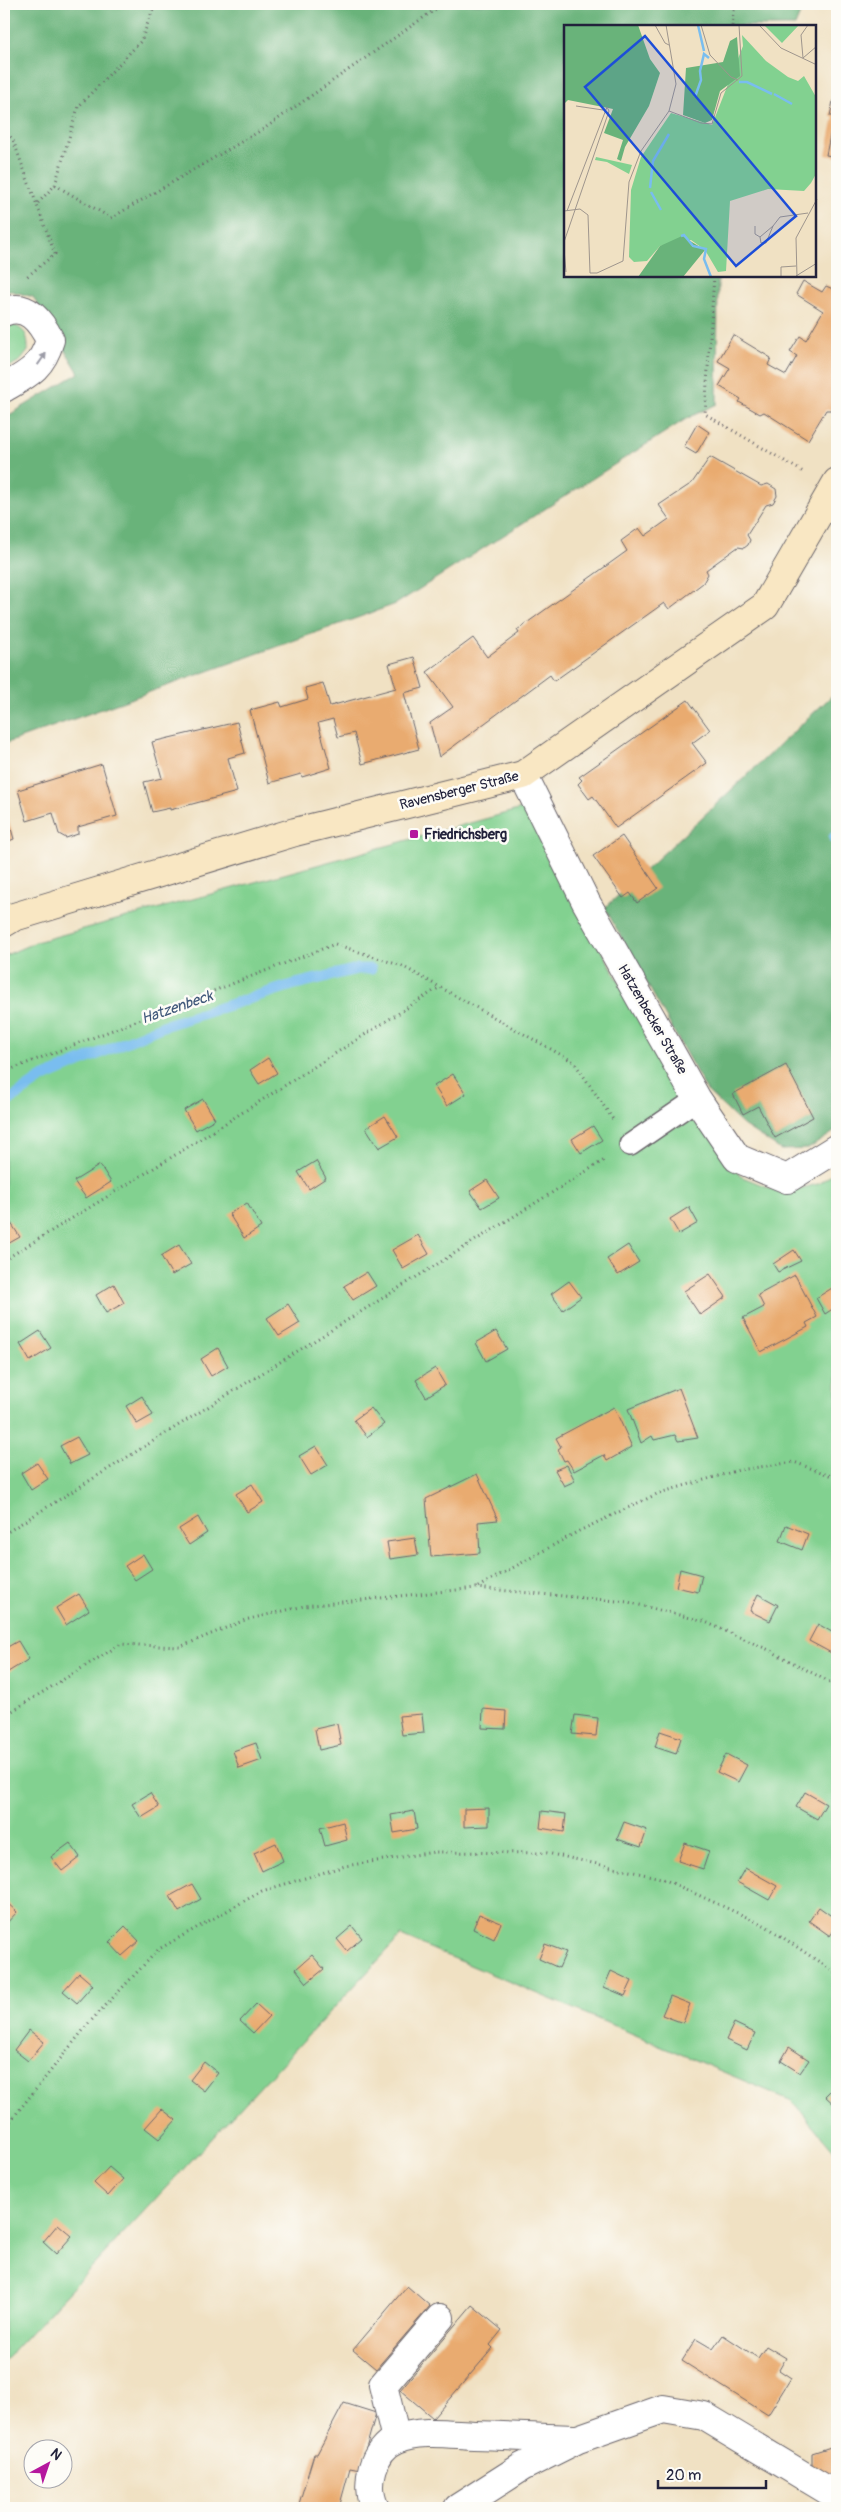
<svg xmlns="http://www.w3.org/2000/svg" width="841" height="2512" font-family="Pangolin,sans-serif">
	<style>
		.green { fill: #82d190; stroke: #527a66 }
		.forest { fill: #69b37a; stroke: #466a5a }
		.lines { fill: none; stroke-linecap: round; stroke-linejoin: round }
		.stream { stroke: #79bdef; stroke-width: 11 }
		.building { fill: #e9ab6f }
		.lane-casing { stroke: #6a656b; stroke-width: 24 }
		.street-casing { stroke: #6a656b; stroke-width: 30 }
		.secondary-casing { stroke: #6a656b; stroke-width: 30 }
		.path { stroke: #6a656b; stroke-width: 3; stroke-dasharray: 1 4; stroke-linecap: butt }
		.lane { stroke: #fff; stroke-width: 21 }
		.street { stroke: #fff; stroke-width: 28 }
		.secondary { stroke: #f9e7c3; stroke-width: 28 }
		.oneway { fill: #9c9ca7 }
		.poi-dot { fill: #b5179e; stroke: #fdfcf7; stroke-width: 2 }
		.labels { text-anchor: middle; stroke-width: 5; stroke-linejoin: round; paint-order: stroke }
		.street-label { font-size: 14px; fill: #22223b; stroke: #fdfcf7 }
		.poi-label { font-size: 14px; font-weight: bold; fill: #22223b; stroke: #fdfcf7; text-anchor: start }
		.water-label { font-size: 15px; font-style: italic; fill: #40587a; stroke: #fdfcf7 }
		.inset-river { fill: none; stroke: #79bdef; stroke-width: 2.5 }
		.inset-road { fill: none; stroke: #9e958d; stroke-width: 1 }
		.view { fill: #1d4ed8; fill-opacity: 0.15; stroke: #1d4ed8; stroke-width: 2.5 }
		.inset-edge { fill: none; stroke: #22223b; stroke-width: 2.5 }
	</style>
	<rect width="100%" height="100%" fill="#fdfcf7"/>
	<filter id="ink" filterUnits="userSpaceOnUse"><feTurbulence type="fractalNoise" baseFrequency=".02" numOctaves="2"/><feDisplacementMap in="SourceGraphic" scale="10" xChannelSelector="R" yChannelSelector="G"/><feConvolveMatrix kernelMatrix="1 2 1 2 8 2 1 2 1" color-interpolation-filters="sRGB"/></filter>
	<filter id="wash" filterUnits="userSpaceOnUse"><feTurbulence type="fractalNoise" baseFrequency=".0096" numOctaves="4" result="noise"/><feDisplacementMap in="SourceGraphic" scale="20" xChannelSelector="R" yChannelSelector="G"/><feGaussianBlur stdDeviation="1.12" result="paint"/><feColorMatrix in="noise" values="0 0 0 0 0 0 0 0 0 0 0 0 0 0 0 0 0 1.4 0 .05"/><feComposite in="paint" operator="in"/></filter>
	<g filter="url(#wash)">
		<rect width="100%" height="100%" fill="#f0e1c3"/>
		<path class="green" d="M8,323c17,6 20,10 20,28l-7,9 -17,10v-46z
			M525,808l99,183 116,185 42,17 36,-9 19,-13v983l-45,-53 -391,-165 -397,425v-1405l32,-14z"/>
		<path class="forest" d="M4,4h800l-9,22h-230v250h153l-1,128 -31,15 -290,185 -392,140v-326l75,-45 -46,-76 -29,-8z
			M837,691v439l-29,19 -27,1 -38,-25 -36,-34 -102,-183z"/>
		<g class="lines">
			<path class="stream" d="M834,838l3,-3
				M4,1104l38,-26 121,-52 129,-41 65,-16h14"/>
		</g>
		<g id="blocks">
			<path class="building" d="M833,101h4v56l-11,-2 8,-39h-4z
				M803,281l19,11 4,-6 7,3 4,-7v121l-4,7h-7l-18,30 -44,-28 -4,2 -21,-12 2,-3 -22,-13 11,-18 -12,-7 15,-26 38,23 -3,7 18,10 11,-19 -7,-4 10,-16 6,4 17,-29 -27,-17z
				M697,424l12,8 -13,22 -12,-7z
				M710,457l51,29 7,-2 8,5 1,7 -4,7 -7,2 -19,30 3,5 -2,5 -4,3 -6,-1 -32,23 2,4 -5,9 -34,26 -5,-6 -110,78 -4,-6 -111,82 -9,-34 23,-16 -26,-35 46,-34 14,19 32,-24 -2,-3 110,-79 -6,-10 18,-13 6,8 24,-17 -10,-14 33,-22z
				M414,657l9,31 -19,5 15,56 -57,15 -8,-31 -16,4 -5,-18 -15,4 13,45 -29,9 -1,-3 -32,9 -19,-73 30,-8 2,5 26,-8 -3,-11 18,-5 7,23 66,-18 -7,-24z
				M688,700l22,30 -18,13 15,20 -91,65 -23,-32 -4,3 -11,-15 4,-4 -3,-3z
				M237,722l8,31 -17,5 9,34 -67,18v-2l-18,4 -8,-30 18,-4 -10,-36z
				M102,764l15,52 -39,11v7l-12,4 -7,-4 -6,-21 -26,8 -9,-31z
				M4,805l10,34 -10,4z
				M622,836l36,52 -21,15 -7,-10 -7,5 -30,-42z
				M268,1058l9,15 -18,11 -9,-14z
				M786,1065l27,52 -38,21 -17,-32 -15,8 -10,-20z
				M453,1074l13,20 -19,12 -13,-20z
				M203,1099l12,20 -19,11 -12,-20z
				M385,1116l13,21 -19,11 -13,-20z
				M593,1126l9,14 -21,13 -9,-14z
				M316,1161l10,17 -17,11 -11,-17z
				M100,1165l11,17 -25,16 -12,-17z
				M487,1180l12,18 -17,10 -12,-17z
				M247,1203l14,24 -17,11 -15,-24z
				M689,1207l9,16 -19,11 -9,-15z
				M9,1220l11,17 -16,9v-23z
				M418,1235l11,19 -26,15 -11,-19z
				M179,1245l12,19 -19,11 -11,-19z
				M628,1245l11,17 -21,13 -11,-16z
				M794,1250l7,11 -23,11 -5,-8z
				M367,1272l9,14 -23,14 -9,-14z
				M710,1274l16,23 -26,18 -16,-24z
				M795,1275l22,42 -11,6 2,4 -47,25 -18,-34 21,-11 -6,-12z
				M569,1281l12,16 -18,13 -12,-16z
				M114,1284l10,19 -18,10 -10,-18z
				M837,1285v21l-12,8 -9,-16z
				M288,1304l12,19 -21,13 -12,-18z
				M40,1331l11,17 -21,13 -10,-17z
				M496,1331l11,18 -21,12 -10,-18z
				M218,1348l10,18 -17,10 -10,-17z
				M435,1368l10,17 -19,12 -10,-17z
				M679,1388l19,50 -20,3 -3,-6 -21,5 -2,-4 -11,7 -13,-34z
				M142,1396l11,19 -16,9 -11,-18z
				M614,1407l18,40 -25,14 -3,-6 -30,16 -7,-11 -3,1 -6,-12 3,-2 -5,-9z
				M371,1408l13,16 -17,13 -13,-17z
				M77,1437l11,18 -18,9 -10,-18z
				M316,1446l12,19 -17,10 -12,-19z
				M37,1463l11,16 -17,11 -10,-17z
				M567,1465l8,16 -11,5 -9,-16z
				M477,1474l21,46 -20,2 2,31 -49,4 -5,-58z
				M252,1484l11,18 -16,10 -11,-18z
				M198,1517l9,16 -18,12 -10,-16z
				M786,1525l22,9 -6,16 -22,-9z
				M415,1538l3,17 -28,4 -3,-17z
				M143,1554l9,15 -17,11 -10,-14z
				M680,1569l22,6 -4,17 -22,-5z
				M79,1594l10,16 -23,15 -10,-17z
				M758,1594l20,11 -8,16 -20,-10z
				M818,1624l19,11v21l-28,-15z
				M18,1641l11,18 -21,13 -4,-7v-16z
				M483,1709l23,2 -1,18 -23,-1z
				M422,1714l2,19 -22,2 -3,-19z
				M575,1715l23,3 -2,18 -24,-2z
				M337,1724l4,21 -22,5 -4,-21z
				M660,1731l21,7 -5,16 -21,-7z
				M256,1743l6,17 -23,8 -6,-17z
				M726,1754l21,11 -9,17 -21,-10z
				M805,1792l21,12 -9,15 -21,-12z
				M150,1793l9,14 -18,11 -9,-14z
				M489,1808v18l-25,1v-18z
				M414,1811l3,18 -23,4 -3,-18z
				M542,1811l24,3 -2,18 -24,-4z
				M343,1822l4,18 -22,6 -5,-18z
				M624,1822l23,8 -6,17 -24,-8z
				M70,1843l10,14 -18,14 -11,-14z
				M276,1843l7,18 -21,10 -8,-18z
				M685,1843l24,8 -6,18 -25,-8z
				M745,1868l32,18 -8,14 -32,-18z
				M192,1884l9,15 -22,13 -9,-16z
				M4,1900l13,12 -13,14z
				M819,1907l18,13v6l-7,10 -21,-15z
				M479,1914l22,9 -7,16 -21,-10z
				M125,1926l14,15 -17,15 -13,-14z
				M352,1926l10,12 -15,13 -10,-12z
				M545,1944l21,8 -7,16 -20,-9z
				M312,1955l12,14 -17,14 -11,-14z
				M611,1971l21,10 -7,15 -21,-9z
				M79,1973l14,12 -16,18 -14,-12z
				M670,1996l20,8 -7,19 -21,-8z
				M256,2004l13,12 -16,17 -13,-12z
				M734,2023l21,10 -8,17 -21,-10z
				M29,2030l15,12 -16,19 -14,-11z
				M789,2047l20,13 -9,13 -19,-12z
				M204,2062l14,11 -14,18 -14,-11z
				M837,2084v23l-12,-11z
				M162,2109l14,11 -17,19 -14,-11z
				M109,2167l14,12 -15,17 -14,-13z
				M58,2224l14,12 -16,18 -13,-12z
				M407,2286l23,20 -54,63 -23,-19z
				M472,2305l30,25 -12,15 3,3 -60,70 -33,-28z
				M723,2335l35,23 8,-12 20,12 -7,12 12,8 -23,37 -86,-54 14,-22 17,10z
				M344,2403l32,10 -16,57 -10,-2 -11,40 -41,-1 16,-53h3z
				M837,2445v36l-25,-15v-13z"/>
		</g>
	</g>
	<g filter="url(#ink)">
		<use href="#blocks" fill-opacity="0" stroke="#6a656b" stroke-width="1"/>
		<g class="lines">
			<defs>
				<path id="lane" d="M630,1145l67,-46"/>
				<path id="street" d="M4,312c23,-10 37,10 46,28 -8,28 -22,34 -46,48
					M523,775l63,127 111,197 40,59 50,21 50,-31
					M396,2439l-13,-54 57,-67
					M578,2439l85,-30 41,7 133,80
					M375,2508c-11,-22 -3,-59 22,-69 24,-10 52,-5 77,-4 34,1 69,3 104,4l-56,28 -64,41"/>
				<path id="secondary" d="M4,923l10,-6 281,-85 228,-57 242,-169 72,-124"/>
			</defs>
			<use href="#lane" class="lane-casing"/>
			<use href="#street" class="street-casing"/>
			<use href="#secondary" class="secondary-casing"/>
			<path class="path" d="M732,26l3,-22
				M4,129l9,11 42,114 -30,24
				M55,185l56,33 154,-90 178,-124
				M38,203l17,-18 23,-78 63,-66 14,-37
				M714,276l-9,138 100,59
				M4,1072l331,-128 67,22 172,96 40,59
				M4,1260l176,-108 260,-165
				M4,1534l602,-375
				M478,1587l101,-56 80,-38 80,-23 55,-8 43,16
				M4,1716l117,-72 59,3 65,-27 59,-14 172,-18 152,14 75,19 66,29 68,36
				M4,2129l85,-106 70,-74 103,-58 83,-25 89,-14 113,1 114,25 105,48 71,48"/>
			<use href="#lane" class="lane"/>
			<use href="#street" class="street"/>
			<use href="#secondary" class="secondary"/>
		</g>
		<defs><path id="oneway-solid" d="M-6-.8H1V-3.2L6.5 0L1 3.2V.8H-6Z" transform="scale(1.25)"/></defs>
		<use class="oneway" href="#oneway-solid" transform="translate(42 359) rotate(-55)"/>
	</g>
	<rect class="poi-dot" x="409" y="829" width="10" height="10" rx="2.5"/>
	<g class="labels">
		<g class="street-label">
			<text transform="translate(459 790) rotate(-14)" y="5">Ravensberger Straße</text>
			<text transform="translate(653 1019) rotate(60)" y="5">Hatzenbecker Straße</text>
		</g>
		<g class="poi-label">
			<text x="424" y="839">Friedrichsberg</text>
		</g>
		<g class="water-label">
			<text transform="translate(177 1007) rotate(-19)" y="5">Hatzenbeck</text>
		</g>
	</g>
	<g transform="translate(564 25)">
		<rect width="252" height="252" fill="#f0e1c3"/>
		<path d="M200,0h35l-17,18zM178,10l24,26 22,16 10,4 6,-5 12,21 1,75 -6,11 -7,8 -36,-2 -38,12 -4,70 -8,1 -13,-22 -14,-10 -31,6 -13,15 -13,1 -5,-5 2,-67 10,-33 30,-44 41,12 31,-79zM32,132l36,8 -3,9 -22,-12 -12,-2z" fill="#82d190"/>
		<path d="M0,0h74l12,34 10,14 -11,33 -24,41 -4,14 -4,-2 6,-19 -19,-7 9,-24 -45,-9 -4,4zM173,12l3,39 -20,15 -8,29 -7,3 -22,-8 3,-47 37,-6 7,-21zM118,211l23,14 -22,27h-45l22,-31z" fill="#69b37a"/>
		<path class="inset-river" d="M134,0l6,26M175,57h8l25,12M210,69l18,10M131,72l6,-17 -1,-9 4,-17 5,4M86,163l3,-27 16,-27M87,167l10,18M117,211l3,-1 9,11 13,3 -2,10 7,18"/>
		<path class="inset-road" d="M91,0l10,18 4,2M137,0l9,30 21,22 7,3M195,0l22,23 36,17M239,33l-2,-23 7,-10M239,33l14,-12M12,81l27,4M105,86l32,12 11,1 9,-31 21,-17 -3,-51M0,186l16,-2 8,6 2,58h7l26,-12 6,-79 12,-31 28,-40 7,-27 -10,-59M191,201v8l5,3 13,-11 -7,17h-5l-1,-6M209,201l7,-9 28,-4M0,217l45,-131 -2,-4 -40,104M0,224l2,23M232,251l21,-13M217,252v-10l15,-1M233,252l-1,-39 21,-39"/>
		<path class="view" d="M81,11l151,180 -60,50 -151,-179z"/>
		<rect width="252" height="252" class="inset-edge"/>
	</g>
	<rect width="841" height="2512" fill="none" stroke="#fdfcf7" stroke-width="20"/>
	<g transform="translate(48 2464) rotate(40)"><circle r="24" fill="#fdfcf7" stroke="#a5a5ac"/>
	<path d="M0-4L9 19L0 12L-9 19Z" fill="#b5179e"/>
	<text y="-8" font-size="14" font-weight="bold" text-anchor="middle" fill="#22223b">N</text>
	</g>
	<path d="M658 2480v8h108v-8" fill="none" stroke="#22223b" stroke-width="2.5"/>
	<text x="666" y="2480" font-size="15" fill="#22223b" stroke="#fdfcf7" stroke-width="4" paint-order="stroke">20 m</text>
</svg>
